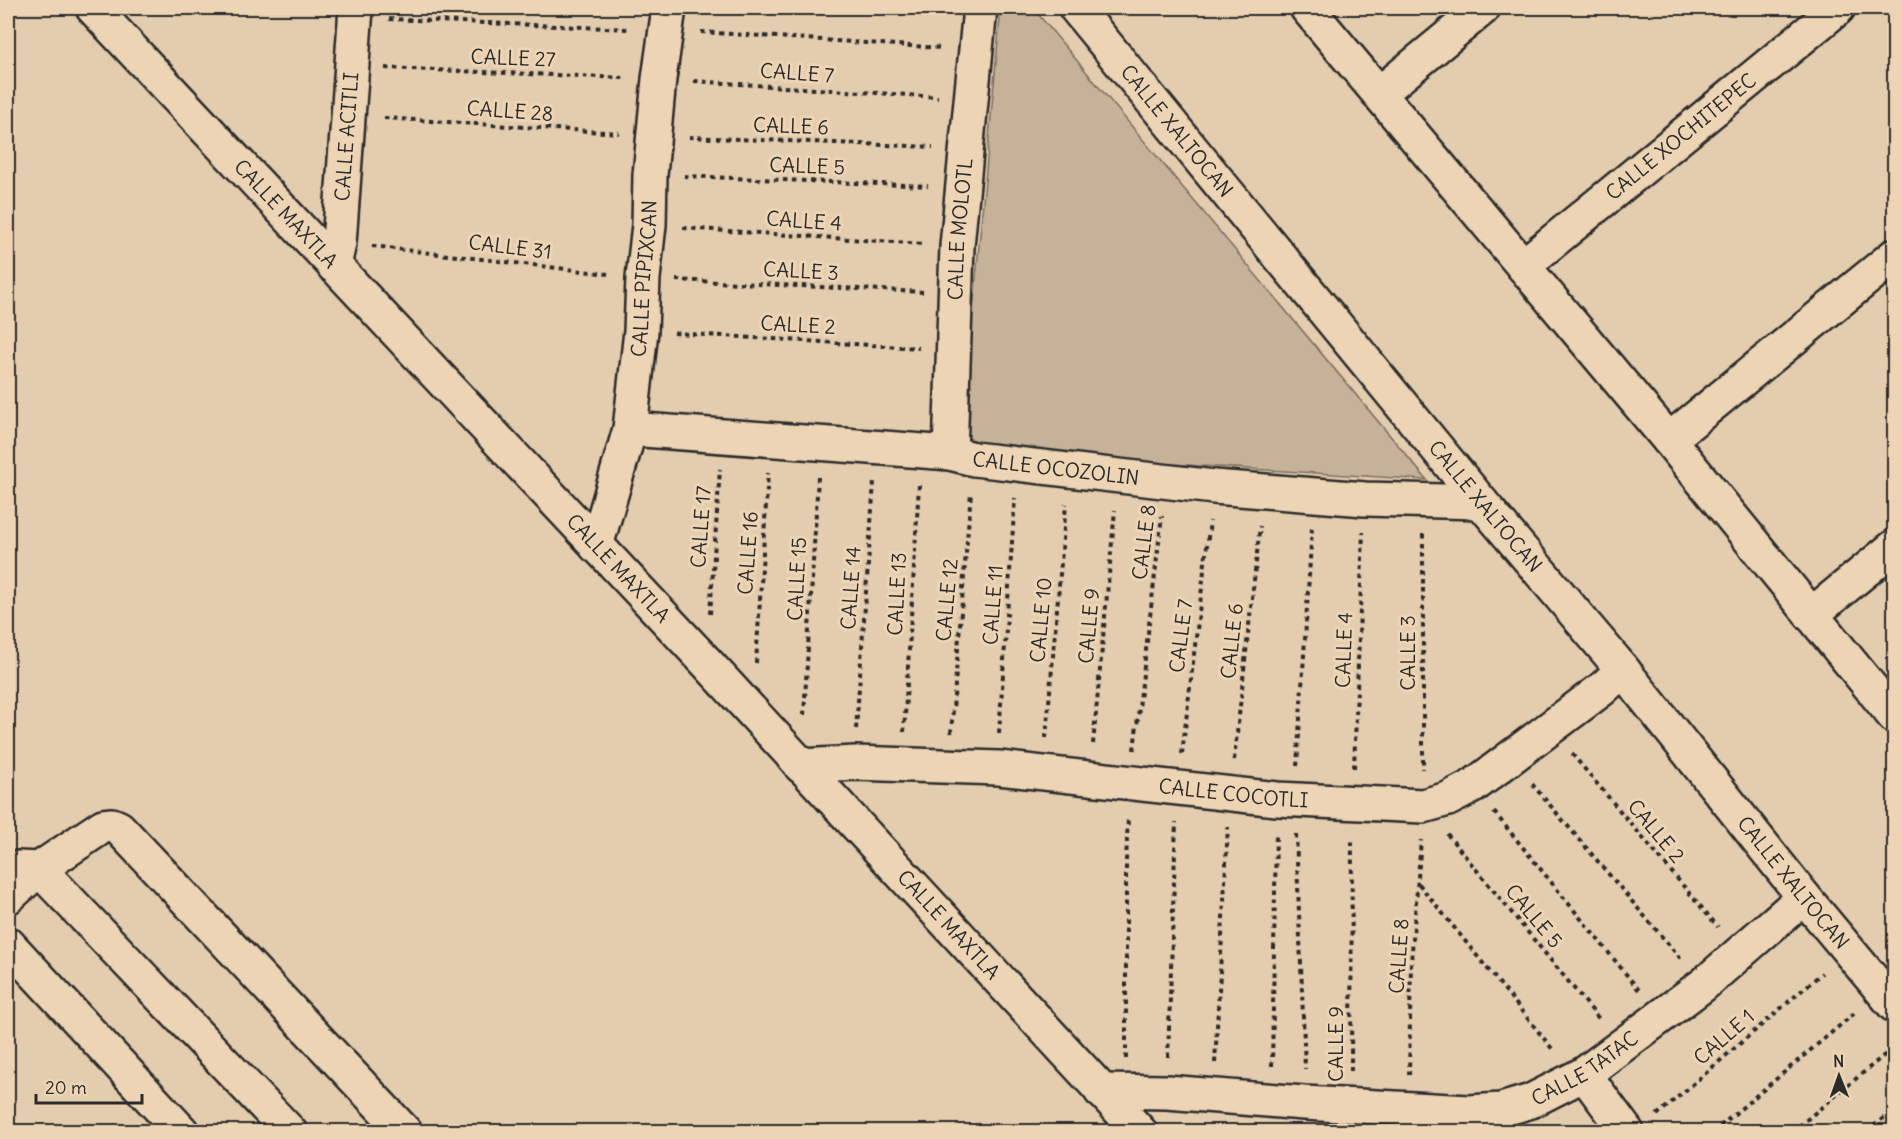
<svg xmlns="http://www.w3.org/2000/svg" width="1902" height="1139" font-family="Delius,sans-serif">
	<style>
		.green { fill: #c6b299; stroke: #786e62; stroke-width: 1.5 }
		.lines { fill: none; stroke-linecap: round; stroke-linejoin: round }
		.minor-casing { stroke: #2b2b2b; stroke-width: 38 }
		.path { stroke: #2b2b2b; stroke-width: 4; stroke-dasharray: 4.5 4.5; stroke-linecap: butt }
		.minor { stroke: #ecd4b4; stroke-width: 33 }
		.labels { text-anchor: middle; stroke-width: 6; stroke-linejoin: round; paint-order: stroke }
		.street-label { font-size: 20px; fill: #2b2b2b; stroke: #ecd4b4 }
	</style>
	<rect width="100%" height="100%" fill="#e4cdaf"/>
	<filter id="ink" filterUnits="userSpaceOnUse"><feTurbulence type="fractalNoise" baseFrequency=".0167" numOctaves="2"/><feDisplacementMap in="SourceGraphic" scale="12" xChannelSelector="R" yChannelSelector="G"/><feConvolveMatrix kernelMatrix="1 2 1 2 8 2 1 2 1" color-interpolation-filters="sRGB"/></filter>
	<g filter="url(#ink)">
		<path class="green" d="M1001,8h32l394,472 -467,-29z"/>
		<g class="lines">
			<defs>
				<g id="minor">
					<path id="s1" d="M93,8l615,656 432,468"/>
					<path id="s2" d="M1076,8l405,494 142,168 181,227 90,108"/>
					<path d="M1307,8l362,432 225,276"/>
					<path d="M1380,93l103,-85"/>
					<path id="s3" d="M334,266l5,-23 17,-235"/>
					<path id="s4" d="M1523,266l315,-258"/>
					<path id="s5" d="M630,429l320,24 24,6 240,28 151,12 116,3"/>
					<path d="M1669,440l225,-184"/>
					<path id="s6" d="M950,453l7,-207 23,-238"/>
					<path id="s7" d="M596,546l34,-117 11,-98 2,-53 6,-53 1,-50 9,-96 10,-71"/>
					<path d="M1811,615l83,-68"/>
					<path id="s8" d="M801,766l54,-3 144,5 278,31 146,7 25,-7 25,-13 129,-97 21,-19"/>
					<path d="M18,868l21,1 251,263"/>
					<path d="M8,897l31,-28 64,-43 9,-1 7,3 286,304"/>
					<path d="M8,944l174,188"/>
					<path d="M1584,1074l43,58"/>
					<path id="s9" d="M1101,1091l66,1 137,11 165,9 32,-2 30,-9 53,-27 119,-89 101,-88"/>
				</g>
			</defs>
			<use href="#minor" class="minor-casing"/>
			<path class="path" d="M389,19l241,10
				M701,32l241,16
				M385,68l241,10
				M694,81l244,16
				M384,118l235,15
				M689,137l244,10
				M684,176l244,10
				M683,228l241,16
				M372,246l236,28
				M676,280l247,12
				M674,333l245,15
				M1423,534v235
				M710,614l10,-145
				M756,663l12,-190
				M804,715l14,-238
				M856,729l18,-247
				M904,732l15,-247
				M951,733l20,-241
				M999,733l16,-235
				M1046,738l20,-234
				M1093,744l22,-234
				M1134,750l28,-234
				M1182,754l28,-233
				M1572,754l146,173
				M1234,760l26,-234
				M1297,766l15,-238
				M1354,768l9,-236
				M1532,784l149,175
				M1494,812l145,178
				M1296,834l9,235
				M1447,834l153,186
				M1419,884l135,167
				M1168,1057l8,-235
				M1126,1059v-197l2,-45
				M1215,1063l13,-236
				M1272,1066l4,-233
				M1351,1071l1,-233
				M1409,1075l2,-112 10,-123
				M1657,1115l165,-142
				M1713,1132l143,-120
				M1792,1132l102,-85
				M1867,1132l27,-23"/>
			<use href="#minor" class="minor"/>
		</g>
	</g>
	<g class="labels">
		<g class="street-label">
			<text transform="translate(513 58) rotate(2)" y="7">CALLE 27</text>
			<text transform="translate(797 73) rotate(4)" y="7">CALLE 7</text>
			<text transform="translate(510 111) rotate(4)" y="7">CALLE 28</text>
			<text transform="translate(791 126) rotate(2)" y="7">CALLE 6</text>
			<text dy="7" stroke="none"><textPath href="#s2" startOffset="159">CALLE XALTOCAN</textPath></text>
			<text dy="7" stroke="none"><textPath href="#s3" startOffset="130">CALLE ACITLI</textPath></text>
			<text dy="7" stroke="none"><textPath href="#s4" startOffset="204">CALLE XOCHITEPEC</textPath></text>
			<text transform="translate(807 166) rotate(2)" y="7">CALLE 5</text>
			<text dy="7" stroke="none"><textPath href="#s1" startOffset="282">CALLE MAXTLA</textPath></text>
			<text transform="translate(804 221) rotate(4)" y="7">CALLE 4</text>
			<text dy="7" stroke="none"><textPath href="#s6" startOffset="224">CALLE MOLOTL</textPath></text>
			<text transform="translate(510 247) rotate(7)" y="7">CALLE 31</text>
			<text transform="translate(801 271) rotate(3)" y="7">CALLE 3</text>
			<text dy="7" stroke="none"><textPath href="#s7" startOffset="273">CALLE PIPIXCAN</textPath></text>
			<text transform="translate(798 325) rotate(3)" y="7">CALLE 2</text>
			<text dy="7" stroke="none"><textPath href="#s5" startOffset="428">CALLE OCOZOLIN</textPath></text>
			<text dy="7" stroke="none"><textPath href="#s2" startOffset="645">CALLE XALTOCAN</textPath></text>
			<text transform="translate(701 527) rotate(-86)" y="7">CALLE 17</text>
			<text transform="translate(1144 542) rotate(-83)" y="7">CALLE 8</text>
			<text transform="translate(748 553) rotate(-86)" y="7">CALLE 16</text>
			<text dy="7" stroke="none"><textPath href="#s1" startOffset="768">CALLE MAXTLA</textPath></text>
			<text transform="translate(797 579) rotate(-87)" y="7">CALLE 15</text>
			<text transform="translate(851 588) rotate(-86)" y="7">CALLE 14</text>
			<text transform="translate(897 594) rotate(-87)" y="7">CALLE 13</text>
			<text transform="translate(947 600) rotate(-85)" y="7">CALLE 12</text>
			<text transform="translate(993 605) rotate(-86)" y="7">CALLE 11</text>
			<text transform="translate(1041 620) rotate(-85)" y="7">CALLE 10</text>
			<text transform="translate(1089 626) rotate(-85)" y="7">CALLE 9</text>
			<text transform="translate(1181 636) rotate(-83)" y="7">CALLE 7</text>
			<text transform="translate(1232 641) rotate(-84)" y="7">CALLE 6</text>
			<text transform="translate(1344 650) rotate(-88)" y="7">CALLE 4</text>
			<text transform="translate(1408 653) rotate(-90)" y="7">CALLE 3</text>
			<text dy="7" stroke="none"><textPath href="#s8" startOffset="434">CALLE COCOTLI</textPath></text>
			<text transform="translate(1656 831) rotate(50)" y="7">CALLE 2</text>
			<text dy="7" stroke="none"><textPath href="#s2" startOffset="1131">CALLE XALTOCAN</textPath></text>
			<text transform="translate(1534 916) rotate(50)" y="7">CALLE 5</text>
			<text dy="7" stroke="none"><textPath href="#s1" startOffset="1254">CALLE MAXTLA</textPath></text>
			<text transform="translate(1399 956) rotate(-86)" y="7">CALLE 8</text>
			<text transform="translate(1724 1037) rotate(-41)" y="7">CALLE 1</text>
			<text transform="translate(1336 1044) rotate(-90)" y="7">CALLE 9</text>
			<text dy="7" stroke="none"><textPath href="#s9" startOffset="495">CALLE TATAC</textPath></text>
		</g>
	</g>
	<rect width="1902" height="1139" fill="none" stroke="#ecd4b4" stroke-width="30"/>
	<rect x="15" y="15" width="1872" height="1109" fill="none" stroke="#2b2b2b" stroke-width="2" filter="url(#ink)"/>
	<g transform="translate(1839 1076) rotate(359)" stroke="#ecd4b4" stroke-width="4.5" paint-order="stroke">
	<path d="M0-4.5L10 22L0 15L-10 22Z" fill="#2b2b2b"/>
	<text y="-9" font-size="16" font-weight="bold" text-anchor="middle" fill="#2b2b2b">N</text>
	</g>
	<path d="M36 1094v9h106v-9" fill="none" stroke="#2b2b2b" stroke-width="3"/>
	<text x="45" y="1094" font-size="18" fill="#2b2b2b" stroke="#ecd4b4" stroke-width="4.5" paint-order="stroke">20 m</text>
</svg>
